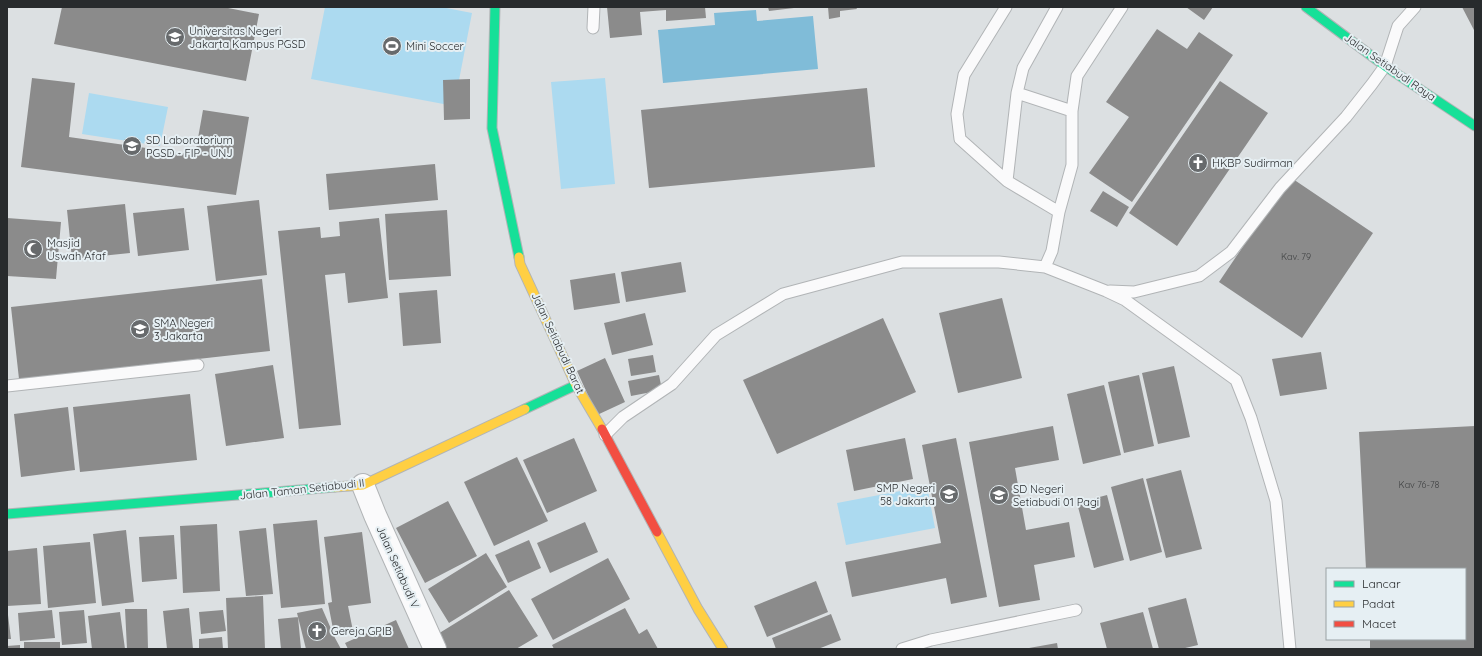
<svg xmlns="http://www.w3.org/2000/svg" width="1482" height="656" font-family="Quicksand,sans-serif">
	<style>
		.green { fill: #acdaf0 }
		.water { fill: #80bcd8 }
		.building { fill: #8b8b8b }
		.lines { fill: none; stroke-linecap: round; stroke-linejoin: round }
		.lane-casing { stroke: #b1b4b6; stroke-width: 13 }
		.street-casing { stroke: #b1b4b6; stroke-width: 24 }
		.fast-casing { stroke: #b1b4b6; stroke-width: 11 }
		.slow-casing { stroke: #b1b4b6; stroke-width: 11 }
		.jam-casing { stroke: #b1b4b6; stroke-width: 11 }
		.lane { stroke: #fafafb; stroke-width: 11 }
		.street { stroke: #fafafb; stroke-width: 22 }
		.fast { stroke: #16e098; stroke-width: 9 }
		.slow { stroke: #ffcf43; stroke-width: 9 }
		.jam { stroke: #f24e42; stroke-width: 9 }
		.labels { text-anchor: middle; stroke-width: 4; stroke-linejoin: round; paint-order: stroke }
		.number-label { font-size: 9px; fill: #414344 }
		.poi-label { font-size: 11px; fill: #282b2d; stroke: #e6eff3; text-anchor: start }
		.street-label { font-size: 11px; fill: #282b2d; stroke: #e6eff3 }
	</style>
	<rect width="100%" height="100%" fill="#dce0e2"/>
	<path class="green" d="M325,7h116l31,6 -18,93 -143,-27z
		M605,78l10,106 -54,5 -10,-107z
		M89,93l79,14 -8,39 -78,-12z
		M927,486l8,42 -89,17 -9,-42z"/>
	<path class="water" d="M756,10l1,11 56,-5 5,53 -155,14 -5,-53 57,-5 -1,-12z"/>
	<path class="building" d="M62,7h161l36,7 -13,67 -192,-37z
		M607,7h98l1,11 -40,3v-11l-26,2 2,23 -32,3z
		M768,7h26v1l-25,3z
		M828,7h28l1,2 -17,2v6l-11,2z
		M1186,7h27l-9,13z
		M1462,7h13v25z
		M1157,29l30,20 12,-17 34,23 -101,147 -43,-29 40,-56 -23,-15z
		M32,78l43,5 -6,54 126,18 8,-45 46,7 -13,78 -215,-28z
		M470,79v40l-26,1 -1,-40z
		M1220,81l48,32 -91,133 -48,-33z
		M867,88l8,79 -226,21 -8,-78z
		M435,164l3,36 -109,10 -3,-36z
		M1290,177l83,56 -71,105 -83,-56z
		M1103,191l26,16 -12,20 -27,-16z
		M259,200l8,75 -51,6 -9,-75z
		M125,204l5,49 -58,6 -5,-49z
		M184,208l5,42 -51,6 -5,-43z
		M447,210l4,66 -62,4 -4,-66z
		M7,218l54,4 -5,57 -49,-3z
		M379,218l9,80 -40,5 -3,-30 -20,2 16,150 -42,4 -21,-198 42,-4 1,11 19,-2 -1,-14z
		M681,262l5,30 -60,10 -5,-30z
		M615,273l5,30 -46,7 -4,-30z
		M262,279l8,72 -251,28 -8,-72z
		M437,290l4,53 -38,3 -4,-53z
		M1002,298l20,80 -64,15 -19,-80z
		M645,313l8,32 -41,10 -8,-32z
		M883,318l33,74 -139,62 -34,-74z
		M1321,352l6,37 -47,7 -8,-37z
		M653,355l3,17 -25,4 -3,-17z
		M605,358l20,44 -28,13 -20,-44z
		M273,365l11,73 -58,8 -11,-72z
		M1174,366l16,71 -32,7 -16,-71z
		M659,375l3,15 -31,6 -3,-15z
		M1139,375l15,71 -30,7 -16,-71z
		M1104,385l17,70 -38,9 -16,-70z
		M190,394l7,66 -117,12 -7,-65z
		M68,407l7,63 -54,7 -7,-63z
		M1053,426l6,34 -44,8 11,62 43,-8 6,35 -41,8 6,35 -41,7 -30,-165z
		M1475,426v223h-105v-10h95v-70h-99l-7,-137z
		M574,438l23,53 -50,22 -24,-53z
		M905,438l8,41 -59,12 -8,-41z
		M956,438l31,159 -36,7 -5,-26 -94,19 -7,-35 96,-19 -19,-98z
		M517,457l31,64 -54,25 -30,-64z
		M1181,470l21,79 -36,9 -20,-79z
		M1143,478l19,74 -32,9 -19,-74z
		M1107,495l17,65 -30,8 -17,-65z
		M448,501l29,55 -52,27 -29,-55z
		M317,520l8,84 -44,4 -8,-84z
		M585,522l13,30 -48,21 -13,-30z
		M217,524l3,67 -37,2 -3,-67z
		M266,528l7,66 -27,2 -7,-65z
		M126,530l8,72 -32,4 -9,-72z
		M362,532l9,71 -23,3 5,25 -19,3 -6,-31 4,-1 -8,-65z
		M174,535l3,44 -35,3 -3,-45z
		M529,540l12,28 -33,15 -13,-28z
		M90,542l6,61 -48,5 -5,-62z
		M37,548l4,56 -34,2v-55z
		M486,553l21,34 -58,36 -21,-34z
		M608,558l22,41 -77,41 -22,-41z
		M816,581l12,31 -61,25 -13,-31z
		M509,590l29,46 -22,13h-75l-8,-12z
		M263,596l2,53h-37l-2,-51z
		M1186,598l12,47 -17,4h-22l-11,-41z
		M189,608l4,41h-26l-4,-38z
		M322,608l13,30 6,11h-35l-9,-36z
		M625,608l14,26 8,-5 11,20h-104l-2,-4z
		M125,609h22l1,40h-21z
		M52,610l3,28 -35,3 -2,-28z
		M84,610l3,33 -25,2 -3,-33z
		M223,610l3,21 -25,3 -2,-22z
		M120,612l5,37h-33l-4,-33z
		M1143,612l10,37h-46l-7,-26z
		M831,614l10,26 -23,9h-42l-4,-11z
		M8,615l3,24h-4v-23z
		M298,617l3,32h-20l-3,-30z
		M396,620l13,29h-61l-3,-6z
		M222,637l1,12h-24v-10z
		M24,642h36v7h-36z
		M1057,643l1,6h-28l-1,-1z
		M20,645v4h-13v-3z"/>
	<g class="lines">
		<defs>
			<path id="lane" d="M1006,7l-42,68 -7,39 3,25 47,42
				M1057,7l-34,61 -6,25 -10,88 52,31
				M593,28l1,-21
				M1017,93l55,18
				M1045,267l7,-16 7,-39 13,-47v-54l5,-35 45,-69
				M1110,291l24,1 65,-16 32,-24 49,-64 66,-71 26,-33 13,-18 13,-40 17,-19
				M7,386l191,-21
				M605,435l18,-18 49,-33 44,-49 67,-41 119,-32h97l46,5 61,24 19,9 111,80 15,38 25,83 14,148
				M902,649l29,-9 145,-30"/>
			<path id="street" d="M363,485l12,30 60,134"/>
			<path id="fast" d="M495,7l-3,121 27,129
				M1306,7l79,59 90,60
				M525,409l51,-24
				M7,514l328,-27"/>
			<path id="slow" d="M519,257l1,7 56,121 26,44
				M335,487l28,-2 162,-76
				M657,532l41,77 25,40"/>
			<path id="jam" d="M602,429l55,103"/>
		</defs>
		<use href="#lane" class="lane-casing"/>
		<use href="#street" class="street-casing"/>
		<use href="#fast" class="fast-casing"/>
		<use href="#slow" class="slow-casing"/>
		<use href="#jam" class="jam-casing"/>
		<use href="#lane" class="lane"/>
		<use href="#street" class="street"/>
		<use href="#fast" class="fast"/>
		<use href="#slow" class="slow"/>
		<use href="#jam" class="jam"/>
	</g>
	<defs>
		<symbol id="university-disc" viewBox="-11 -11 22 22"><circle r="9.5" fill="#676a6c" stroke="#e6eff3"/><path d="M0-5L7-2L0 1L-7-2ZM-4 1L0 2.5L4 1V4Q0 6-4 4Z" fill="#fff"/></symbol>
		<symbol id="stadium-disc" viewBox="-11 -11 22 22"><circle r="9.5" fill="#676a6c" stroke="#e6eff3"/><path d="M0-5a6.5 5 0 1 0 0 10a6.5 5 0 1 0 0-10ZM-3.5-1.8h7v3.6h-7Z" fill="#fff"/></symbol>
		<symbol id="school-disc" viewBox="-11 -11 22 22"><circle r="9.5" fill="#676a6c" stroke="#e6eff3"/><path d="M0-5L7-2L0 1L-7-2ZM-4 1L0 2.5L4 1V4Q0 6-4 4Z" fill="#fff"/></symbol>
		<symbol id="church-disc" viewBox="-11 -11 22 22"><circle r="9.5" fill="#676a6c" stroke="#e6eff3"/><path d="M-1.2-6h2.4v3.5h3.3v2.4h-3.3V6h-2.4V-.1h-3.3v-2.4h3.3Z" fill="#fff"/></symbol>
		<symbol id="mosque-disc" viewBox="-11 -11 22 22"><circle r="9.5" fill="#676a6c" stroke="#e6eff3"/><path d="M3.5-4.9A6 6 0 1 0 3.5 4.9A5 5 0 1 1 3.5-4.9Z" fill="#fff"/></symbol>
	</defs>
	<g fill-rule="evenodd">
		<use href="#university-disc" x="164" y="26" width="22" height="22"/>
		<use href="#stadium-disc" x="381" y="35" width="22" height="22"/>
		<use href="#school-disc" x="121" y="135" width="22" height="22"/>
		<use href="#church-disc" x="1187" y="152" width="22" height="22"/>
		<use href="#mosque-disc" x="22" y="238" width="22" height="22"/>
		<use href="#school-disc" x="129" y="318" width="22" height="22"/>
		<use href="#school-disc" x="938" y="483" width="22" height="22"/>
		<use href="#school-disc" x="988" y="484" width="22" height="22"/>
		<use href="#church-disc" x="306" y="620" width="22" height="22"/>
	</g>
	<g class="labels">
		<g class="number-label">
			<text x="1296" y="260">Kav. 79</text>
			<text x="1419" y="488">Kav 76-78</text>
		</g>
		<g class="poi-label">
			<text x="189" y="35">Universitas Negeri<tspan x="189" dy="13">Jakarta Kampus PGSD</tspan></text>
			<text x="406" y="50">Mini Soccer</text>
			<text x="146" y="144">SD Laboratorium<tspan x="146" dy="13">PGSD - FIP - UNJ</tspan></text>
			<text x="1212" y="167">HKBP Sudirman</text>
			<text x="47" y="247">Masjid<tspan x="47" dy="13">Uswah Afaf</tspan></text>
			<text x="154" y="327">SMA Negeri<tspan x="154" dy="13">3 Jakarta</tspan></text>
			<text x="935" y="492" text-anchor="end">SMP Negeri<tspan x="935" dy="13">58 Jakarta</tspan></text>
			<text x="1013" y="493">SD Negeri<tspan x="1013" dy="13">Setiabudi 01 Pagi</tspan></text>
			<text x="331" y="635">Gereja GPIB</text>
		</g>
		<g class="street-label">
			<text transform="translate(1390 67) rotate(35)" y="4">Jalan Setiabudi Raya</text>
			<text transform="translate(558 343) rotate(65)" y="4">Jalan Setiabudi Barat</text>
			<text transform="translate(302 489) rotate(-6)" y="4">Jalan Taman Setiabudi II</text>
			<text transform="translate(398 567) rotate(66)" y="4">Jalan Setiabudi V</text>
		</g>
	</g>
	<rect width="1482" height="656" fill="none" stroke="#282b2d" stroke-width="16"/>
	<rect x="1326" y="568" width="140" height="72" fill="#e6eff3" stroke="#9aa1a4"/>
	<rect x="1334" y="581" width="20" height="6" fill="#16e098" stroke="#9aa1a4"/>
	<text x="1362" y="588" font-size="12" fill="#282b2d">Lancar</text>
	<rect x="1334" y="601" width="20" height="6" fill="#ffcf43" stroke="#9aa1a4"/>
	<text x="1362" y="608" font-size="12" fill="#282b2d">Padat</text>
	<rect x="1334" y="621" width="20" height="6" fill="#f24e42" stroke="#9aa1a4"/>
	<text x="1362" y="628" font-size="12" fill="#282b2d">Macet</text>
</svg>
